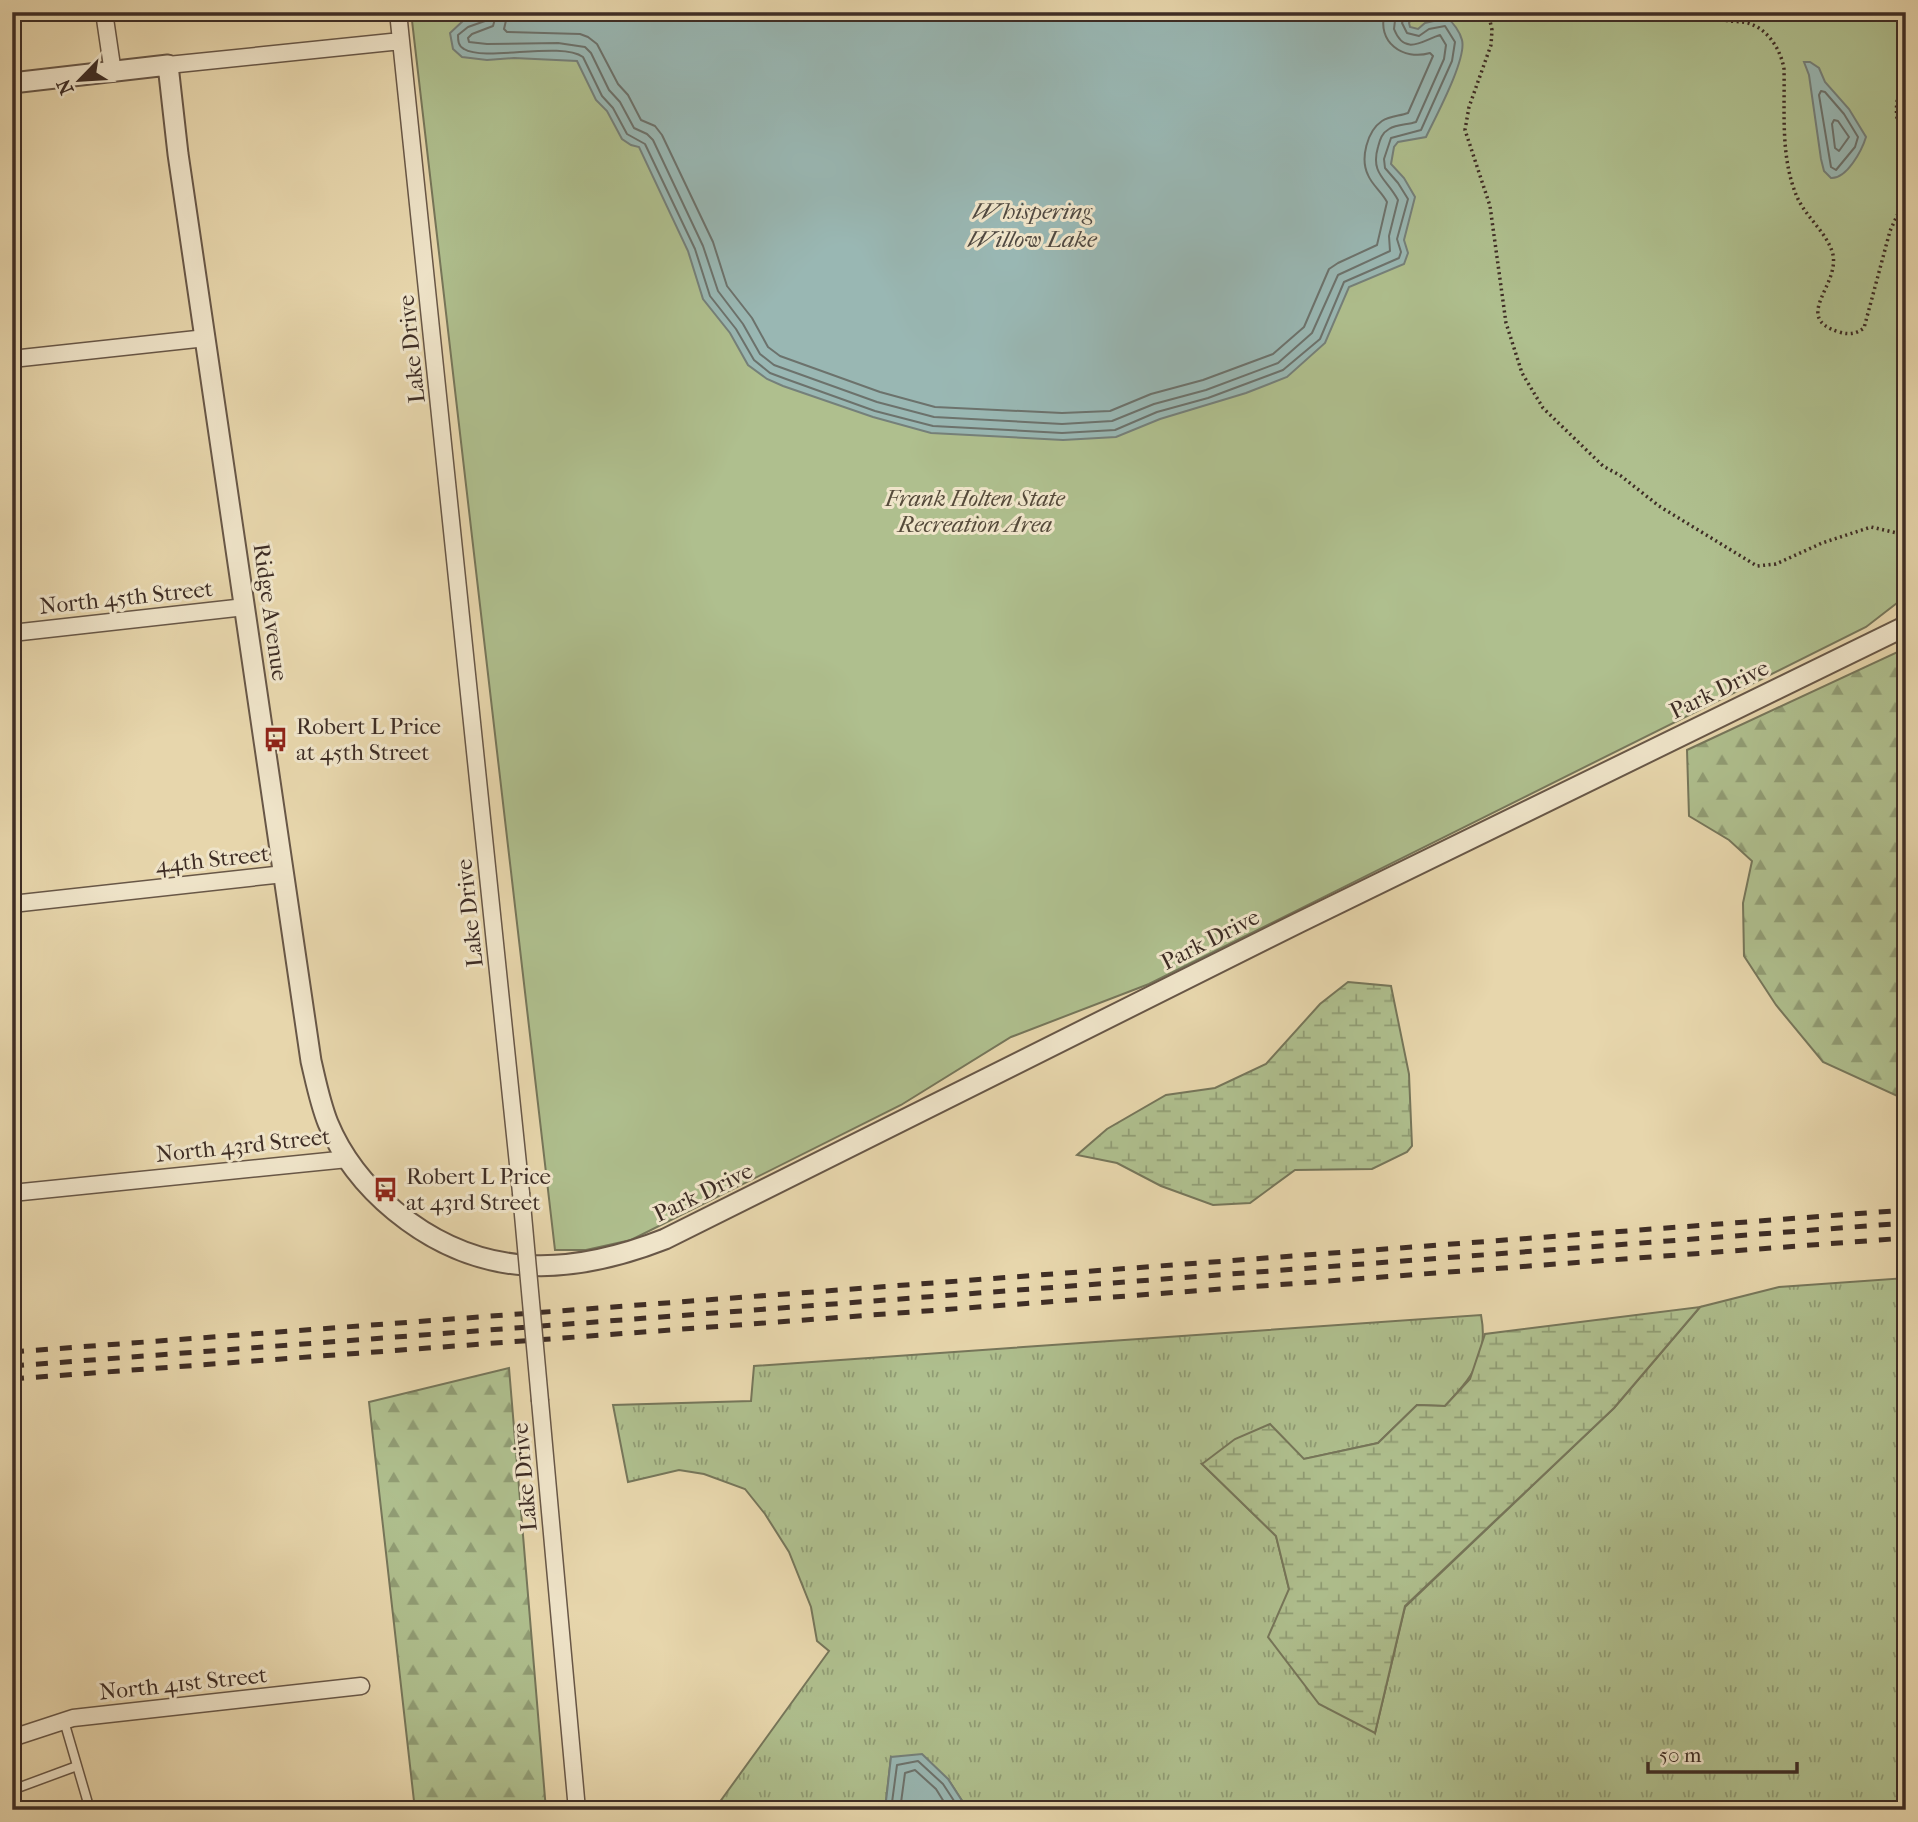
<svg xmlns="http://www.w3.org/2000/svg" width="1918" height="1822" font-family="'IM FELL French Canon',serif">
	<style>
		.grass { fill: url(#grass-tufts); stroke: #76765a; stroke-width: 2 }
		.forest { fill: url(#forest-firs); stroke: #76765a; stroke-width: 2 }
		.wetland { fill: url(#wetland-marsh); stroke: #76765a; stroke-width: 2 }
		.park { fill: #afbf8e; stroke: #76765a; stroke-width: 2 }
		.water { fill: #99b7b3; stroke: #75807a; stroke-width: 2 }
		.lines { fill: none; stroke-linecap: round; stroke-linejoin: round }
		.shore { stroke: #6c726c; stroke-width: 2 }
		.service-casing { stroke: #685747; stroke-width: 11 }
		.minor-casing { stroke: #685747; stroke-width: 19 }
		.tertiary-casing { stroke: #685747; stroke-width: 23 }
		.path { stroke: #3e2d25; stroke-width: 3.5; stroke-dasharray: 2 3.5; stroke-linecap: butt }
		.service { stroke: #efe4c9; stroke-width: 8 }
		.minor { stroke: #efe4c9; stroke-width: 16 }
		.tertiary { stroke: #efe4c9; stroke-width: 19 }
		.rail { stroke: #3e2d25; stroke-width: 5; stroke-dasharray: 12 12; stroke-linecap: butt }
		.minor-bridge-casing { stroke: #685747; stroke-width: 19; stroke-linecap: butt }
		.minor-bridge { stroke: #efe4c9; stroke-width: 16 }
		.labels { text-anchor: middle; stroke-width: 6; stroke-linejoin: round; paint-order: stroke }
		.street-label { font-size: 23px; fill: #3e2d25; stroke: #efe4c9 }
		.park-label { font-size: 23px; font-style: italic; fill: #554a3a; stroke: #efe4c9 }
		.poi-label { font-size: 23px; fill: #3e2d25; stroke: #efe4c9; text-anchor: start }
		.water-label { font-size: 24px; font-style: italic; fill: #504941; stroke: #efe4c9 }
	</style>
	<defs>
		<pattern id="grass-tufts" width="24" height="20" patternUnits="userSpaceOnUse" patternTransform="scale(1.75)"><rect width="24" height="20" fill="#afbf8e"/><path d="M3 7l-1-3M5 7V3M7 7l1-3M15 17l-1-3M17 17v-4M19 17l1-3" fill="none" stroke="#909c74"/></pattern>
		<pattern id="forest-firs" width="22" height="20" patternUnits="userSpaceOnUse" patternTransform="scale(1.75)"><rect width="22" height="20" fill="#afbf8e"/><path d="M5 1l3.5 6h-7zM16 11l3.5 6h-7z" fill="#909c74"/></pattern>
		<pattern id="wetland-marsh" width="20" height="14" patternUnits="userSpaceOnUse" patternTransform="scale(1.75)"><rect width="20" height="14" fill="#afbf8e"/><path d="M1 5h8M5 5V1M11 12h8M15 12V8" fill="none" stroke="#909c74"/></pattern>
	</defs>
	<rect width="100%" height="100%" fill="#e7d6ac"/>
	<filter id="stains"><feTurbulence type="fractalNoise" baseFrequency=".00286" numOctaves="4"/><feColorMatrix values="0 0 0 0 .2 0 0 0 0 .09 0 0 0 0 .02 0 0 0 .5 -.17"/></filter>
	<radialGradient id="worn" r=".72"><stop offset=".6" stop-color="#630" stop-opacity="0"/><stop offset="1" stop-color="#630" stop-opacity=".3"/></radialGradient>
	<path class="grass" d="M1906,1278v532h-938l-20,-31 -57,-22 -6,53h-171l115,-159 -12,-10 -6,-34 -22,-55 -24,-38 -20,-25 -41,-15 -25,-4 -51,12 -15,-77 138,-4 3,-35 727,-51c8,42 -9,62 -36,91l-28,-1 -39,38 -74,16 -102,5 74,72 13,53 86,144 30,-126 209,-199 86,-101 79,-20z"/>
	<path class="forest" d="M1906,648v452l-83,-38 -47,-57 -32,-49 -1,-53 9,-42 -23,-21 -40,-24 -2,-66z
		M509,1368l37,442h-131l-46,-408z"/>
	<path class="wetland" d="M1348,982l43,4 18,88 3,72 -5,6 -35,17 -77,1 -45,33 -37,2 -52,-19 -44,-23 -40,-8 30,-26 59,-34 49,-7 51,-24 54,-60z
		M1700,1307l-86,101 -209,198 -30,127 -56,-29 -51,-67 21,-48 -13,-53 -74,-72 33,-25 35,-15 34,35 74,-16 39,-38 28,1 25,-27 15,-45z"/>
	<path class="park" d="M411,12h1495v584l-40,31 -717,357 -138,53 -110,68 -270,135 -45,10h-31z"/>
	<path class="water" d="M493,12h922l-6,11 1,4 8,2 7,-6 22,-5c6,4 13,14 15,22 5,19 -27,78 -36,97l-28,5 -4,5 -3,17 13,14 11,19 -11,43 4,13 -4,11 -55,23 -24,56 -38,34 -41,16 -86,26 -44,18 -53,3 -132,-7 -58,-16 -90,-31 -16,-7 -19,-14 -18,-32 -27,-34 -15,-48 -49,-104 -8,-2 -9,-6 -15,-28 -11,-11 -19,-39 -63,-3 -27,2 -25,-3 -9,-8 -3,-16 14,-13z
		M1804,62h6l9,6 6,14 24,27 17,28c-4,13 -19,42 -35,41l-7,-7 -3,-12 -12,-84z
		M922,1754l26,25 20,31h-83l6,-53z"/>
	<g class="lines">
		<path class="shore" d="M488,12l-3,9 -17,6 -10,8c0,5 0,11 6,14 21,13 97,-8 119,8l19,39 11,12 14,26 18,10 50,105 15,47 26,33 18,31 16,13 16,6 89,32 58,15 129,7 53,-3 42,-18 51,-14 75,-28 37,-31 24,-57 55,-24 2,-6 -4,-13 11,-40 -10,-16 -13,-15 -1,-9 7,-21 30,-8 31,-69 3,-19 -10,-16 -16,3 -10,7 -12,-3 -5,-10 5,-11
			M497,12l-4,14 -21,8 -4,4 1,4 18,2 71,-1 27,4 6,6 18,37 11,12 14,26 13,6 6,6 50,106 15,45 25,33 17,30 14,11 103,37 57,15 128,7 50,-3 42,-17 52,-14 72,-27 34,-30 26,-58 52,-24 -1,-15 9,-36c-11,-21 -28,-26 -20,-53 2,-8 4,-14 11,-18 8,-5 18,-4 27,-7l28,-63 2,-14 -6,-10c-17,5 -35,22 -46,-6l2,-17
			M508,12l-4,17 3,3 73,2 8,3 9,7 21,40 10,11 13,25 14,6 7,9 51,107 14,44 25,32 16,29 12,9 100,36 55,15 127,6 48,-2 41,-17 52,-14 70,-26 31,-27 25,-58 9,-6 39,-18 10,-43c-5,-10 -15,-17 -19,-27 -8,-16 -1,-44 14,-54 8,-5 18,-5 26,-8l25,-57 -3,-3c-27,8 -54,-11 -45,-41
			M1821,91l4,1 19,22 14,23 -3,10 -19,23 -5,-3 -12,-72z
			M1834,120l4,1 11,16 -10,14 -4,-3 -3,-24z
			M891,1810l6,-45 21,-4 25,23 17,26
			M900,1810l5,-37 10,-3 21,19 13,21"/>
		<defs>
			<path id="service" d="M64,1721l26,89
				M12,1790l65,-24"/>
			<path id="minor" d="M104,12l9,61
				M398,12l123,1181
				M168,65l233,-24
				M12,359l194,-21
				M12,633l233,-26
				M12,904l272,-30
				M12,1193l336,-34
				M540,1401l37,409
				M12,1738l61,-20 288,-32"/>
			<path id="tertiary" d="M12,83l156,-18 10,89 133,907c5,21 9,42 17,62 14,34 38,64 67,88 84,69 173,66 270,28l633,-316 608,-297"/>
		</defs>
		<use href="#service" class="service-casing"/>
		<use href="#minor" class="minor-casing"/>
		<use href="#tertiary" class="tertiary-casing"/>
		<path class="path" d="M1488,12l4,18 -1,15 -22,62 -4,23 25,76 16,117 16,50 21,35 60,58 18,10 38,30 98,60 19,-2 46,-21 49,-16 26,6 9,-2
			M1712,12c9,12 23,8 36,11 20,6 33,27 36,46 1,42 -4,88 13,128 9,20 28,34 35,54 11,33 -42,66 7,81 10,3 17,2 25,-4l26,-97 16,-35
			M1906,80c-16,23 -9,45 0,70"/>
		<use href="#service" class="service"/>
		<use href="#minor" class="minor"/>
		<use href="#tertiary" class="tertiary"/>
		<path class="rail" d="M12,1352l1894,-142
			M12,1366l1894,-143
			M12,1379l1894,-141"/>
		<defs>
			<path id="minor-bridge" d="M521,1193l19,208"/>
		</defs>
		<use href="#minor-bridge" class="minor-bridge-casing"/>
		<use href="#minor-bridge" class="minor-bridge"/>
	</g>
	<defs>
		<symbol id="bus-bare" viewBox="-9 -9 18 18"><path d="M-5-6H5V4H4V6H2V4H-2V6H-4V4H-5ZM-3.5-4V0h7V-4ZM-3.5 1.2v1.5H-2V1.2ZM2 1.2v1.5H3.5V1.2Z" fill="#8f2418" stroke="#efe4c9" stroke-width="2.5" paint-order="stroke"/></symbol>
	</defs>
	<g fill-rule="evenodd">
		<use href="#bus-bare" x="258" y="722" width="35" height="35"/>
		<use href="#bus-bare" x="368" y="1172" width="35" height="35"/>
	</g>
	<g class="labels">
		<g class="street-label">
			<text transform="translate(411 349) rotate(-96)" y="8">Lake Drive</text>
			<text transform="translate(126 597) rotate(-6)" y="8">North 45th Street</text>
			<text transform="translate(271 612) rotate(82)" y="8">Ridge Avenue</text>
			<text transform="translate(1719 689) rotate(-26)" y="8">Park Drive</text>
			<text transform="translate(212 859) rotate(-6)" y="8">44th Street</text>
			<text transform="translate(469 913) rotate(-96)" y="8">Lake Drive</text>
			<text transform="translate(1210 939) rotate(-27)" y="8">Park Drive</text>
			<text transform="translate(243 1145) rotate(-6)" y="8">North 43rd Street</text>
			<text transform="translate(703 1192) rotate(-26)" y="8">Park Drive</text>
			<text transform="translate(524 1477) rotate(-95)" y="8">Lake Drive</text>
			<text transform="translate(183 1683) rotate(-6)" y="8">North 41st Street</text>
		</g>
		<g class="park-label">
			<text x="975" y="506">Frank Holten State<tspan x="975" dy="26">Recreation Area</tspan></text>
		</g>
		<g class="poi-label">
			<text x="296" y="734">Robert L Price<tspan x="296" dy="26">at 45th Street</tspan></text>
			<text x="406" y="1184">Robert L Price<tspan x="406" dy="26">at 43rd Street</tspan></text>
		</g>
		<g class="water-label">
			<text x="1032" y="219">Whispering<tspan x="1032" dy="28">Willow Lake</tspan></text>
		</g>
	</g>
	<rect width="1918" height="1822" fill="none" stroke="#e7d6ac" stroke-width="42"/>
	<rect x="14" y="14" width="1890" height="1794" fill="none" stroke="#3e2d25" stroke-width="3.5"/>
	<rect x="21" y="21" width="1876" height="1780" fill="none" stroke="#3e2d25" stroke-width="2"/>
	<g transform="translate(80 80) rotate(245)" stroke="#efe4c9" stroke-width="5" paint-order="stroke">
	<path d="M0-5L12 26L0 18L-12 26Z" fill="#3e2d25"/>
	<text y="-10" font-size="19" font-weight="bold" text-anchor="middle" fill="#3e2d25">N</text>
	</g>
	<path d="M1648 1762v10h149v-10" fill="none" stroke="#3e2d25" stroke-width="3.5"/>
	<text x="1659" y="1762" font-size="21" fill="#3e2d25" stroke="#efe4c9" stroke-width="5" paint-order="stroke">50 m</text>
	<rect width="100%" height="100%" filter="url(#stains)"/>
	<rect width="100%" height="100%" fill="url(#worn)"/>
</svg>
